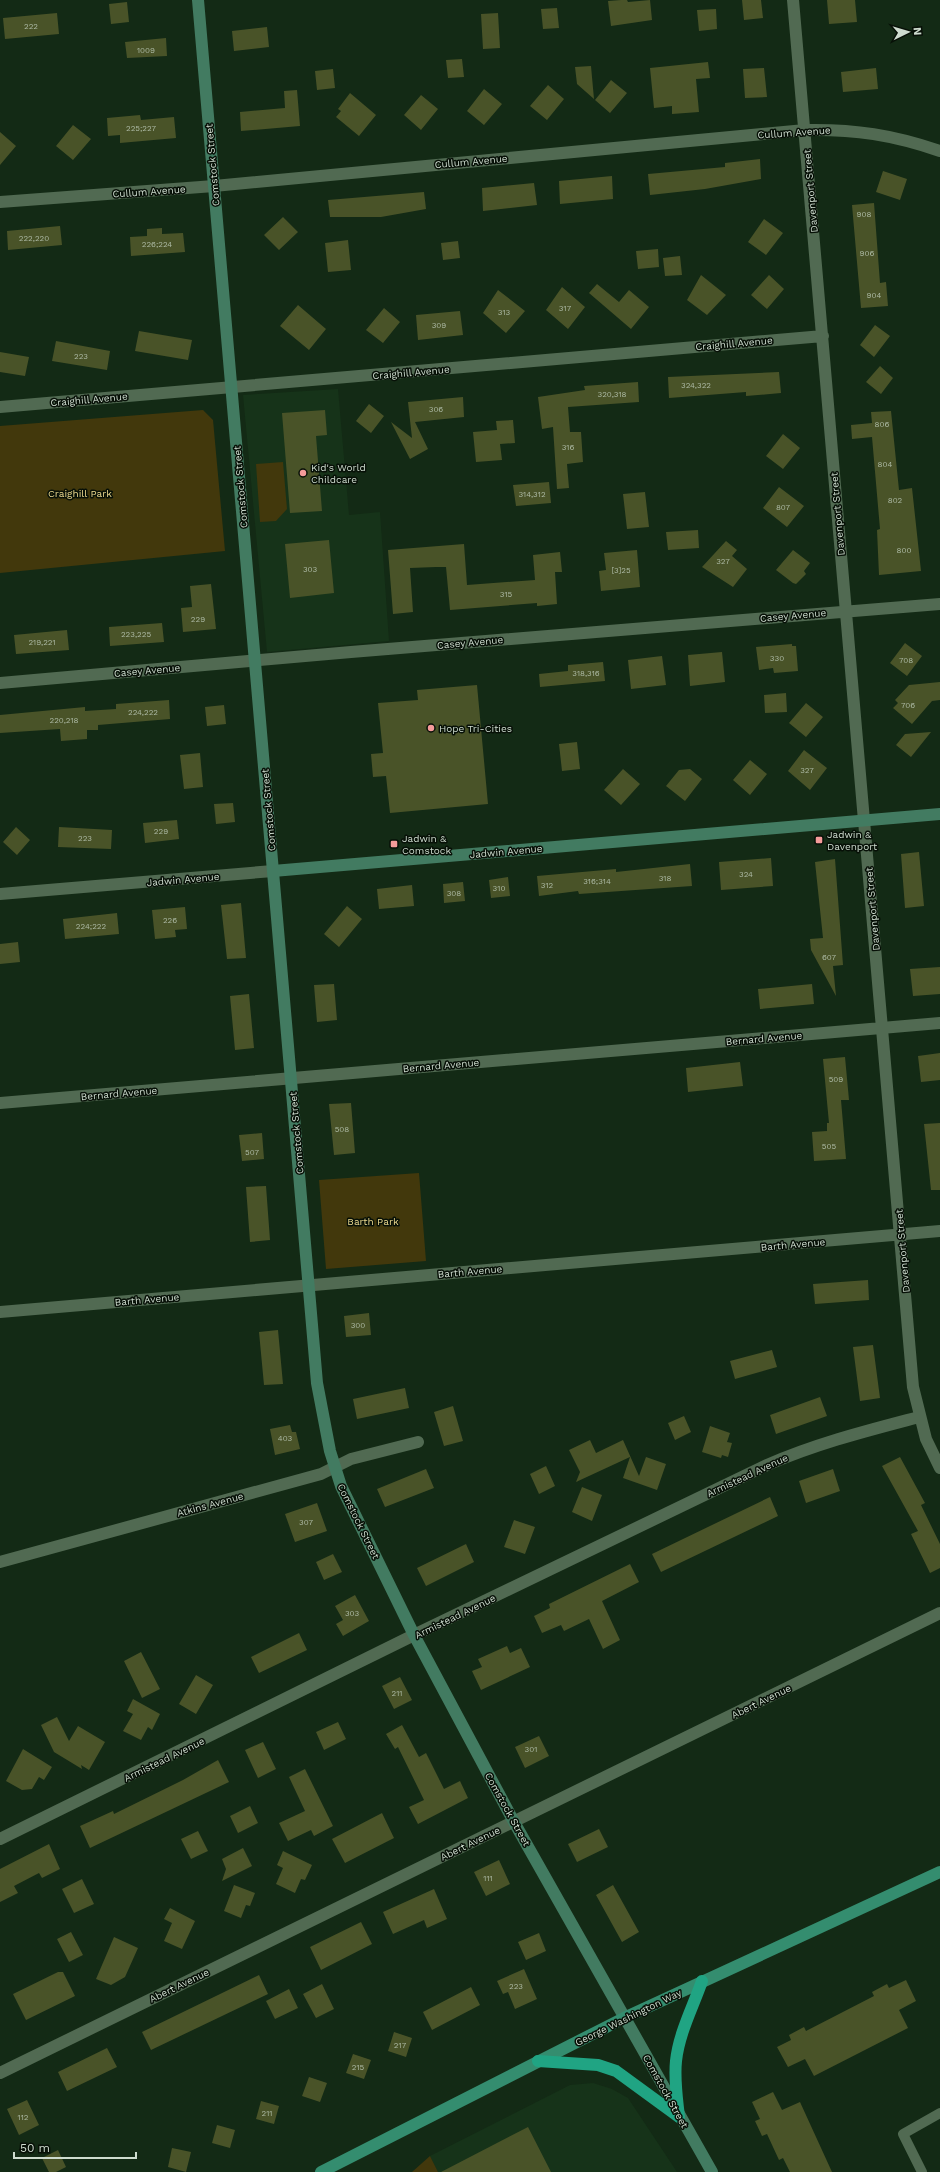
<svg xmlns="http://www.w3.org/2000/svg" width="940" height="2172" font-family="'Work Sans',sans-serif">
	<style>
		.built { fill: #163319 }
		.green { fill: #42380c }
		.building { fill: #495328 }
		.lines { fill: none; stroke-linecap: round; stroke-linejoin: round }
		.lane { stroke: #516a52; stroke-width: 10 }
		.street { stroke: #516a52; stroke-width: 12 }
		.secondary { stroke: #427b61; stroke-width: 12 }
		.primary { stroke: #348d6f; stroke-width: 12 }
		.highway { stroke: #20a483; stroke-width: 12 }
		.poi-dot { fill: #f59b9a; stroke: #071007; stroke-width: 1.5 }
		.labels { text-anchor: middle; stroke-width: 3; stroke-linejoin: round; paint-order: stroke }
		.number-label { font-size: 8px; fill: #adbaa5 }
		.street-label { font-size: 10px; fill: #cedccf; stroke: #071007 }
		.poi-label { font-size: 10px; fill: #cedccf; stroke: #071007; text-anchor: start }
		.park-label { font-size: 10px; fill: #edda8f; stroke: #071007 }
	</style>
	<rect width="100%" height="100%" fill="#132a15"/>
	<path class="built" d="M338,389l11,126 31,-3 9,129 -122,11 -24,-257z
		M593,2083l19,6 16,9 49,74h-239l-8,-16 140,-71z"/>
	<path class="green" d="M203,410l10,10 12,131 -225,22v-147z
		M283,462l4,47 -11,12 -16,1 -4,-58z
		M419,1173l7,88 -100,8 -7,-89z
		M430,2156l8,16h-26z"/>
	<path class="building" d="M621,0h6l1,2 22,-2 2,20 -41,6 -3,-25z
		M742,0h19l2,18 -19,2z
		M827,0h28l2,22 -28,2z
		M127,2l2,20 -18,2 -2,-20z
		M557,8l2,20 -16,1 -2,-20z
		M716,9l1,20 -18,2 -2,-21z
		M57,13l2,21 -54,5 -2,-21z
		M498,13l2,35 -17,1 -2,-35z
		M267,27l2,20 -35,4 -2,-20z
		M166,38l1,18 -40,2 -2,-16z
		M462,59l2,18 -16,1 -2,-18z
		M708,62l2,16 -14,1 3,33 -27,2v-8l-18,2 -4,-40z
		M591,66l3,33 -17,-15 -2,-17z
		M764,68l3,29 -22,1 -2,-29z
		M876,68l2,21 -35,3 -2,-20z
		M333,69l2,19 -18,2 -2,-19z
		M611,80l16,13 -17,20 -15,-13z
		M548,85l16,14 -17,21 -17,-14z
		M484,89l18,15 -18,21 -17,-14z
		M297,90l3,36 -59,5 -1,-19 45,-4 -1,-17z
		M350,93l26,22 -17,21 -23,-19 5,-6 -3,-2z
		M421,95l17,14 -17,21 -17,-15z
		M140,115l1,5 33,-3 2,21 -56,5v-8l-12,1 -1,-18z
		M73,125l18,14 -18,21 -17,-14z
		M0,132l16,14 -16,19z
		M760,159l1,20 -56,10 -55,6 -2,-21 77,-7v-4z
		M883,171l24,8 -7,21 -24,-8z
		M612,176l1,23 -53,5 -1,-23z
		M534,183l3,22 -54,6 -1,-23z
		M424,192l2,17 -45,8h-51l-2,-17z
		M874,203l6,80 6,-1 2,24 -27,2 -9,-103z
		M283,217l15,15 -19,18 -15,-15z
		M764,219l19,14 -17,22 -18,-13z
		M60,226l2,19 -54,5 -1,-19z
		M162,228v6l21,-1 2,19 -54,4 -1,-19 17,-1v-7z
		M348,240l3,30 -23,2 -3,-29z
		M458,241l2,17 -17,2 -2,-17z
		M658,249l1,18 -21,2 -2,-18z
		M680,256l2,19 -17,1 -2,-18z
		M701,275l25,20 -19,20 -20,-15z
		M769,275l15,14 -17,20 -16,-14z
		M597,284l22,18 10,-12 20,17 -18,22 -42,-36z
		M562,287l23,20 -17,22 -22,-19z
		M498,290l27,21 -19,22 -23,-20z
		M298,305l28,24 -17,21 -29,-24z
		M384,308l16,14 -17,21 -17,-13z
		M460,311l3,24 -45,5 -2,-25z
		M875,325l15,11 -16,21 -14,-12z
		M139,331l53,9 -4,20 -53,-9z
		M56,341l54,10 -3,19 -55,-9z
		M0,352l29,5 -4,19 -25,-4z
		M880,366l13,12 -12,16 -15,-12z
		M779,372l2,21 -35,3v-4l-77,6 -1,-21z
		M638,382l1,20 -71,5 2,25h11l2,30 -16,2 2,24 -12,1 -4,-62 -11,2 -4,-32 47,-7 -1,-4z
		M463,397l1,20 -49,5 13,27 -18,10 -19,-37 21,16 -4,-36z
		M369,404l15,12 -13,17 -15,-12z
		M325,410l2,25 -11,1 6,75 -32,2 -8,-100z
		M891,411l8,79 13,-2 9,83 -42,4 -2,-45 3,-1 -8,-92 -20,2 -1,-14 21,-2 -1,-11z
		M513,420l2,23 -15,1 2,16 -26,2 -3,-30 24,-2 -1,-9z
		M783,434l17,14 -17,21 -17,-13z
		M549,482l2,21 -35,3 -3,-21z
		M779,487l25,19 -17,21 -24,-19z
		M645,492l4,35 -22,2 -4,-35z
		M698,530l1,18 -31,2 -2,-18z
		M329,540l5,53 -44,5 -5,-54z
		M726,541l11,9 -5,6 15,13 -14,18 -31,-20z
		M464,544l3,41 68,-5 -2,-25 27,-3 2,20h-7l2,32 -20,2v-3l-87,7 -4,-43h-10l-26,1 3,44 -20,2 -5,-64z
		M637,550l3,37 -39,4 -2,-20 7,-1 -2,-17z
		M793,550l17,13 -6,8 2,3 -10,10 -3,-1 -17,-13z
		M211,584l5,45 -33,3 -2,-24 11,-1 -2,-21z
		M162,623l2,19 -54,4 -1,-19z
		M67,630l2,20 -53,4 -2,-19z
		M905,643l17,13 -15,20 -17,-13z
		M792,644v2h4l2,25 -24,2 -1,-5 -14,2 -3,-23z
		M722,652l3,30 -35,4 -2,-31z
		M662,656l4,29 -35,4 -3,-29z
		M603,662l2,19 -65,6 -1,-13 29,-3v-6z
		M940,682v18l-8,1 -20,23 -19,-16 5,-5 -3,-3 14,-15z
		M477,685l11,119 -98,9 -4,-37 -13,1 -2,-23 12,-1 -5,-50 40,-3 -1,-10z
		M786,693l1,19 -22,1 -1,-18z
		M169,700l1,19 -72,6v5h-11v9l-26,2 -1,-12 -60,4v-18l85,-8v4l31,-2v-5z
		M806,703l17,14 -17,20 -17,-14z
		M224,705l2,19 -19,2 -2,-19z
		M931,732l-20,25 -15,-12 9,-11z
		M577,742l3,27 -18,2 -3,-27z
		M804,750l23,18 -17,22 -22,-19z
		M200,753l3,34 -19,2 -4,-34z
		M750,760l17,14 -17,21 -17,-15z
		M623,769l17,15 -19,21 -17,-15z
		M690,769l12,10 -17,22 -19,-15 13,-16z
		M233,803l2,19 -19,2 -2,-20z
		M177,820l2,19 -34,4 -2,-20z
		M16,827l14,13 -13,15 -14,-13z
		M59,827l53,3 -1,19 -53,-2z
		M919,852l5,54 -19,2 -4,-54z
		M771,858l2,28 -52,4 -2,-28z
		M835,859l8,106 -10,1 3,30 -25,-46 -1,-11 13,-1 -8,-76z
		M690,864l2,22 -113,8 -1,-3 -39,5 -2,-20 79,-7v3z
		M508,877l2,19 -19,2 -2,-18z
		M463,882l2,19 -21,2 -1,-19z
		M412,885l2,21 -35,3 -2,-20z
		M241,903l5,55 -19,1 -6,-54z
		M347,906l15,13 -23,28 -15,-13z
		M185,907l2,22 -12,1 1,7 -21,2 -3,-29z
		M117,913l2,21 -54,5 -2,-20z
		M18,942l2,20 -20,2v-20z
		M940,967v27l-27,2 -3,-27z
		M334,984l3,36 -20,2 -3,-37z
		M812,984l2,20 -54,5 -2,-20z
		M249,994l5,54 -19,2 -5,-54z
		M940,1053v27l-19,2 -3,-26z
		M845,1057l4,43h-8l5,59 -32,2 -2,-29 15,-1v-8h2l-6,-64z
		M740,1062l3,24 -55,6 -2,-24z
		M351,1103l4,50 -21,2 -5,-51z
		M940,1123v67h-9l-7,-66z
		M262,1133l2,26 -22,2 -3,-26z
		M266,1186l4,54 -20,2 -4,-55z
		M868,1280l1,20 -54,4 -2,-20z
		M369,1313l2,22 -25,2 -2,-21z
		M278,1330l5,54 -19,1 -5,-53z
		M873,1345l7,53 -20,3 -7,-54z
		M772,1350l5,17 -42,12 -5,-18z
		M405,1388l4,20 -52,11 -4,-20z
		M820,1397l7,19 -51,18 -6,-19z
		M453,1406l10,35 -19,5 -10,-34z
		M684,1416l7,16 -16,8 -7,-17z
		M290,1425l2,7h4l4,17 -25,6 -5,-26z
		M710,1426l20,7 -3,9 5,1 -4,14 -6,-2 -1,3 -19,-6z
		M590,1440l6,13 27,-13 16,36 7,-19 20,7 -9,26 -34,-12 7,-21 -54,25 4,-10 -11,-22z
		M900,1457l25,46 -4,2 19,39v24l-10,5 -19,-39 7,-3 -36,-65z
		M546,1466l9,20 -16,8 -9,-20z
		M426,1469l8,19 -49,19 -8,-18z
		M833,1469l7,22 -34,12 -7,-22z
		M582,1487l20,8 -10,26 -20,-9z
		M770,1497l8,19 -117,56 -9,-18z
		M317,1503l10,28 -32,11 -10,-28z
		M514,1520l21,7 -10,27 -21,-7z
		M466,1544l8,18 -48,24 -9,-18z
		M333,1554l9,18 -18,8 -8,-18z
		M630,1564l9,18 -37,19 18,39 -17,9 -14,-30 -25,12 -3,-6 -19,8 -8,-17 16,-8 -1,-4z
		M355,1595l14,26 -26,15 -7,-12 7,-4 -8,-14z
		M299,1633l8,17 -48,23 -8,-16z
		M507,1646l3,7 11,-5 9,19 -49,23 -9,-19 10,-4 -4,-8z
		M141,1652l19,37 -18,9 -18,-37z
		M196,1675l17,10 -17,29 -17,-10z
		M400,1677l12,23 -18,9 -12,-23z
		M133,1699l27,15 -8,16 -4,-3 -7,13 -18,-9 10,-17 -6,-3z
		M57,1717l12,24 9,-15 27,16 -16,28 -8,-5 1,4 -28,-17 -13,-27z
		M338,1722l8,17 -22,11 -8,-18z
		M402,1725l17,32 7,-4 18,36 16,-8 8,17 -50,26 -9,-17 15,-7 -26,-53 -3,2 -9,-15z
		M539,1736l10,20 -24,12 -10,-21z
		M263,1742l13,27 -18,9 -13,-28z
		M23,1749l29,18 -8,13 -5,-3 -7,12 -10,1 -16,-9z
		M218,1760l11,22 -139,66 -10,-22 33,-15 1,3 69,-34z
		M305,1769l28,57 -19,10 -3,-6 -23,11 -9,-18 26,-12 -16,-34z
		M250,1806l8,17 -20,10 -8,-17z
		M382,1813l12,25 -49,25 -13,-24z
		M599,1829l9,18 -31,15 -9,-18z
		M198,1831l10,20 -17,8 -10,-20z
		M49,1844l11,25 -18,9 -3,-5 -25,13 4,7 -18,9v-33z
		M243,1848l9,18 -30,15 4,-12 -4,-10z
		M283,1851l29,14 -7,15 -4,-1 -6,14 -19,-9 7,-16 -6,-3z
		M499,1860l11,24 -24,12 -12,-24z
		M82,1879l12,25 -20,9 -12,-24z
		M234,1885l21,8 -5,13 -4,-1 -5,13 -17,-7z
		M613,1885l26,47 -17,10 -26,-47z
		M434,1889l13,30 -20,9 -3,-8 -31,14 -10,-22z
		M170,1908l25,13 -13,28 -18,-8 8,-18 -8,-4z
		M361,1922l11,22 -51,26 -11,-23z
		M71,1932l12,23 -14,7 -12,-23z
		M539,1933l7,18 -20,9 -8,-18z
		M114,1937l24,11 -13,29 -14,8 -15,-6z
		M524,1969l13,30 -22,10 -7,-17 -5,2 -6,-13z
		M58,1972h5l12,24 -49,24 -13,-26z
		M259,1975l9,19 -117,56 -9,-18z
		M906,1980l10,21 -17,9 9,18 -94,48 -9,-17 -17,8 -11,-20 14,-7 -2,-5 15,-8 2,4 68,-35 -2,-4 15,-8 2,4z
		M322,1984l12,25 -18,9 -13,-24z
		M471,1987l9,18 -48,25 -9,-18z
		M289,1989l9,19 -23,11 -9,-18z
		M394,2032l18,6 -6,19 -18,-6z
		M107,2048l10,19 -50,24 -9,-19z
		M353,2054l18,6 -7,19 -18,-6z
		M309,2077l18,6 -7,19 -18,-6z
		M773,2092l9,18 18,-8 32,70h-42l-7,-14 -4,2 -12,-26 -5,2 -7,-15 5,-2 -8,-17z
		M27,2100l12,25 -20,10 -12,-26z
		M261,2101l18,5 -5,18 -18,-5z
		M217,2125l18,5 -5,18 -18,-5z
		M528,2127l23,45h-110z
		M172,2148l19,4 -5,20 -18,-5z
		M58,2150l8,17 -10,5h-7l-7,-14z"/>
	<g class="lines">
		<path class="lane" d="M922,2172l-19,-38 37,-21"/>
		<path class="street" d="M793,0l120,1387 13,52 14,29
			M0,202l214,-16 591,-56c50,-1 88,5 135,21
			M0,407l823,-71
			M0,683l351,-31 589,-48
			M0,894l273,-23
			M0,1103l940,-80
			M0,1312l940,-81
			M0,1562l321,-88 30,-15 67,-17
			M0,1839l414,-204 353,-170c51,-22 99,-34 152,-48
			M0,2073l940,-460"/>
		<path class="secondary" d="M198,0l119,1383 13,68 11,35 73,149 100,187 198,350
			M273,871l667,-57"/>
		<path class="primary" d="M321,2172l303,-154 316,-146"/>
		<path class="highway" d="M538,2061l60,4 18,6 63,46
			M679,2117c-2,-19 -5,-37 -3,-56 3,-28 17,-54 26,-80"/>
	</g>
	<g class="poi-dot">
		<circle cx="303" cy="473" r="4"/>
		<circle cx="431" cy="728" r="4"/>
		<rect x="815" y="836" width="8" height="8" rx="2"/>
		<rect x="390" y="840" width="8" height="8" rx="2"/>
	</g>
	<g class="labels">
		<g class="number-label">
			<text x="31" y="29">222</text>
			<text x="146" y="53">1009</text>
			<text x="141" y="131">225;227</text>
			<text x="864" y="217">908</text>
			<text x="34" y="241">222,220</text>
			<text x="157" y="247">226;224</text>
			<text x="867" y="256">906</text>
			<text x="874" y="298">904</text>
			<text x="565" y="311">317</text>
			<text x="504" y="315">313</text>
			<text x="439" y="328">309</text>
			<text x="81" y="359">223</text>
			<text x="696" y="388">324,322</text>
			<text x="612" y="397">320,318</text>
			<text x="436" y="412">306</text>
			<text x="882" y="427">806</text>
			<text x="568" y="450">316</text>
			<text x="885" y="467">804</text>
			<text x="532" y="497">314,312</text>
			<text x="895" y="503">802</text>
			<text x="783" y="510">807</text>
			<text x="904" y="553">800</text>
			<text x="723" y="564">327</text>
			<text x="310" y="572">303</text>
			<text x="621" y="573">[3]25</text>
			<text x="506" y="597">315</text>
			<text x="198" y="622">229</text>
			<text x="136" y="637">223,225</text>
			<text x="42" y="645">219,221</text>
			<text x="777" y="661">330</text>
			<text x="906" y="663">708</text>
			<text x="586" y="676">318,316</text>
			<text x="908" y="708">706</text>
			<text x="143" y="715">224,222</text>
			<text x="64" y="723">220,218</text>
			<text x="807" y="773">327</text>
			<text x="161" y="834">229</text>
			<text x="85" y="841">223</text>
			<text x="746" y="877">324</text>
			<text x="665" y="881">318</text>
			<text x="597" y="884">316;314</text>
			<text x="547" y="888">312</text>
			<text x="499" y="891">310</text>
			<text x="454" y="896">308</text>
			<text x="170" y="923">226</text>
			<text x="91" y="929">224;222</text>
			<text x="829" y="960">607</text>
			<text x="836" y="1082">509</text>
			<text x="342" y="1132">508</text>
			<text x="829" y="1149">505</text>
			<text x="252" y="1155">507</text>
			<text x="358" y="1328">300</text>
			<text x="285" y="1441">403</text>
			<text x="306" y="1525">307</text>
			<text x="352" y="1616">303</text>
			<text x="397" y="1696">211</text>
			<text x="531" y="1752">301</text>
			<text x="488" y="1881">111</text>
			<text x="516" y="1989">223</text>
			<text x="400" y="2048">217</text>
			<text x="358" y="2070">215</text>
			<text x="267" y="2116">211</text>
			<text x="23" y="2120">112</text>
		</g>
		<g class="street-label">
			<text transform="translate(794 132) rotate(-4)" y="4">Cullum Avenue</text>
			<text transform="translate(471 161) rotate(-5)" y="4">Cullum Avenue</text>
			<text transform="translate(212 165) rotate(-95)" y="4">Comstock Street</text>
			<text transform="translate(149 191) rotate(-4)" y="4">Cullum Avenue</text>
			<text transform="translate(810 191) rotate(-95)" y="4">Davenport Street</text>
			<text transform="translate(734 343) rotate(-5)" y="4">Craighill Avenue</text>
			<text transform="translate(411 372) rotate(-5)" y="4">Craighill Avenue</text>
			<text transform="translate(89 399) rotate(-5)" y="4">Craighill Avenue</text>
			<text transform="translate(240 487) rotate(-95)" y="4">Comstock Street</text>
			<text transform="translate(837 514) rotate(-95)" y="4">Davenport Street</text>
			<text transform="translate(793 615) rotate(-5)" y="4">Casey Avenue</text>
			<text transform="translate(470 642) rotate(-5)" y="4">Casey Avenue</text>
			<text transform="translate(147 670) rotate(-5)" y="4">Casey Avenue</text>
			<text transform="translate(268 810) rotate(-95)" y="4">Comstock Street</text>
			<text transform="translate(506 851) rotate(-5)" y="4">Jadwin Avenue</text>
			<text transform="translate(183 879) rotate(-5)" y="4">Jadwin Avenue</text>
			<text transform="translate(872 909) rotate(-95)" y="4">Davenport Street</text>
			<text transform="translate(764 1038) rotate(-5)" y="4">Bernard Avenue</text>
			<text transform="translate(441 1065) rotate(-5)" y="4">Bernard Avenue</text>
			<text transform="translate(119 1093) rotate(-5)" y="4">Bernard Avenue</text>
			<text transform="translate(296 1133) rotate(-95)" y="4">Comstock Street</text>
			<text transform="translate(793 1244) rotate(-5)" y="4">Barth Avenue</text>
			<text transform="translate(902 1251) rotate(-95)" y="4">Davenport Street</text>
			<text transform="translate(470 1271) rotate(-5)" y="4">Barth Avenue</text>
			<text transform="translate(147 1299) rotate(-5)" y="4">Barth Avenue</text>
			<text transform="translate(747 1475) rotate(-25)" y="4">Armistead Avenue</text>
			<text transform="translate(210 1504) rotate(-15)" y="4">Atkins Avenue</text>
			<text transform="translate(359 1521) rotate(64)" y="4">Comstock Street</text>
			<text transform="translate(455 1616) rotate(-26)" y="4">Armistead Avenue</text>
			<text transform="translate(761 1701) rotate(-26)" y="4">Abert Avenue</text>
			<text transform="translate(164 1759) rotate(-26)" y="4">Armistead Avenue</text>
			<text transform="translate(508 1809) rotate(61)" y="4">Comstock Street</text>
			<text transform="translate(470 1843) rotate(-26)" y="4">Abert Avenue</text>
			<text transform="translate(179 1985) rotate(-26)" y="4">Abert Avenue</text>
			<text transform="translate(628 2017) rotate(-26)" y="4">George Washington Way</text>
			<text transform="translate(666 2091) rotate(61)" y="4">Comstock Street</text>
		</g>
		<g class="poi-label">
			<text x="311" y="471">Kid's World<tspan x="311" dy="12">Childcare</tspan></text>
			<text x="439" y="732">Hope Tri-Cities</text>
			<text x="827" y="838">Jadwin &amp;<tspan x="827" dy="12">Davenport</tspan></text>
			<text x="402" y="842">Jadwin &amp;<tspan x="402" dy="12">Comstock</tspan></text>
		</g>
		<g class="park-label">
			<text x="80" y="497">Craighill Park</text>
			<text x="373" y="1225">Barth Park</text>
		</g>
	</g>
	<g transform="translate(908 32) rotate(85)" stroke="#071007" stroke-width="3" paint-order="stroke">
	<path d="M0-3L7 15L0 10L-7 15Z" fill="#cedccf"/>
	<text y="-6" font-size="11" font-weight="bold" text-anchor="middle" fill="#cedccf">N</text>
	</g>
	<path d="M14 2152v6h122v-6" fill="none" stroke="#cedccf" stroke-width="2"/>
	<text x="20" y="2152" font-size="12" fill="#cedccf" stroke="#071007" stroke-width="3" paint-order="stroke">50 m</text>
</svg>
